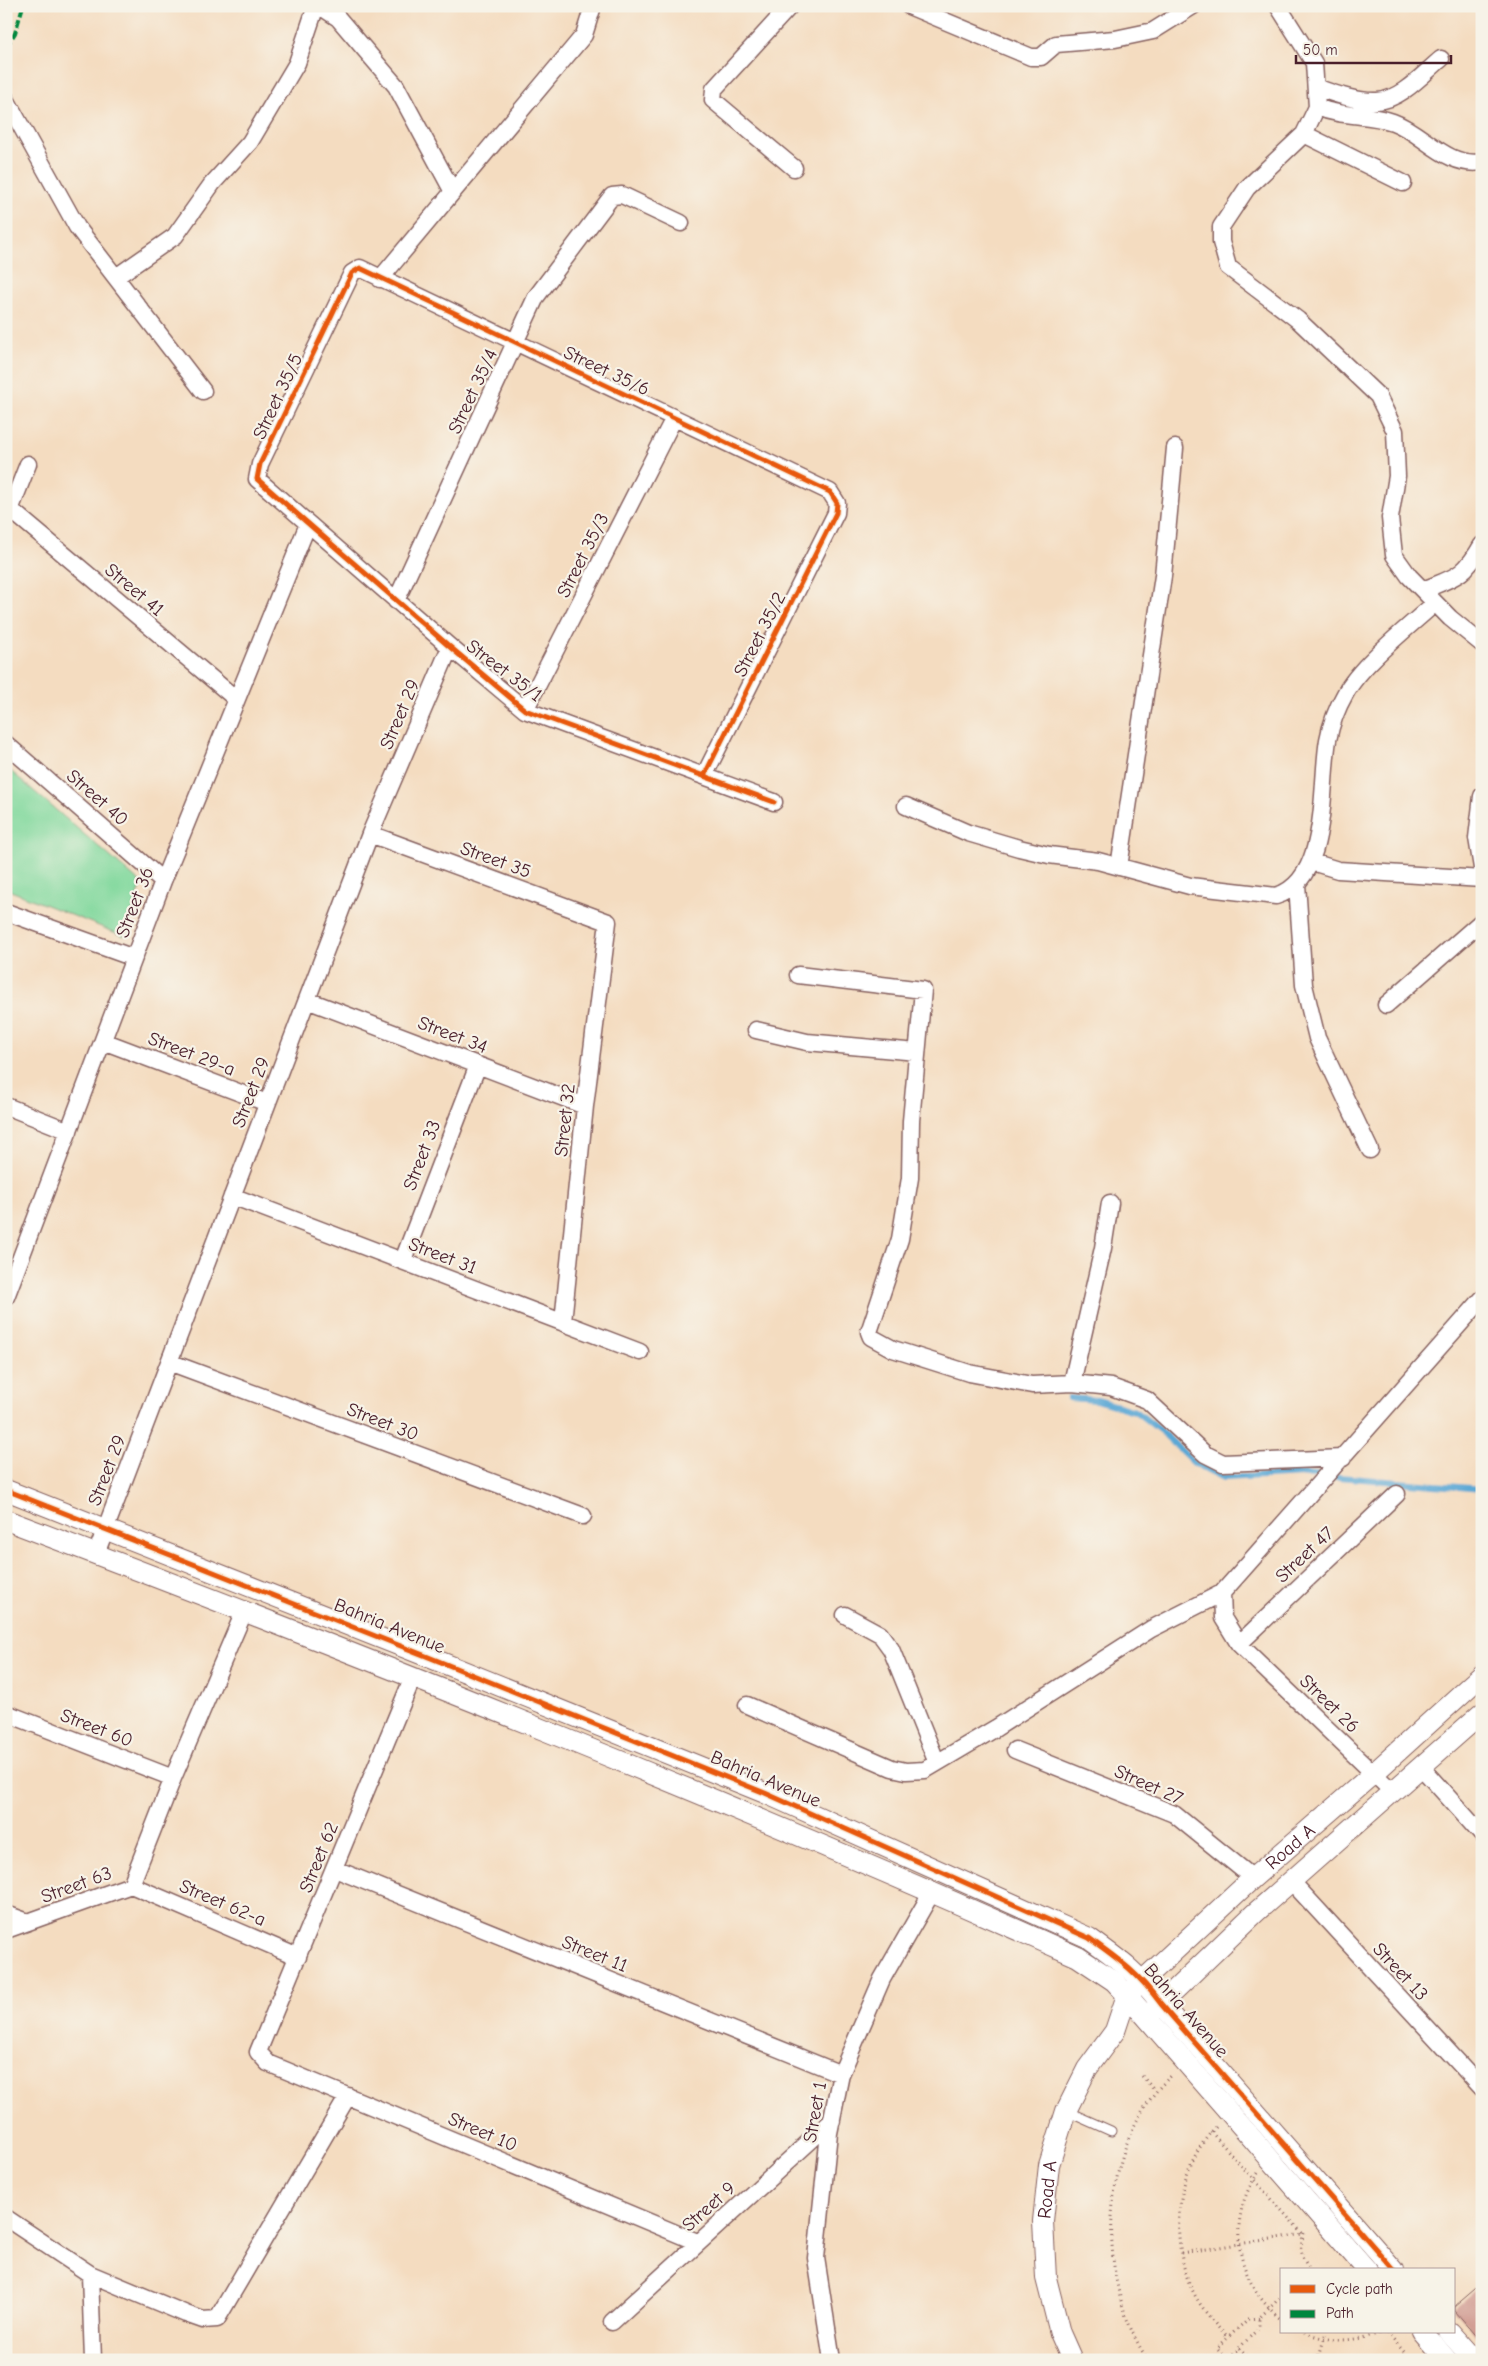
<svg xmlns="http://www.w3.org/2000/svg" width="1488" height="2366" font-family="'Comic Neue',sans-serif">
	<style>
		.green { fill: #80d89c; stroke: #657c64 }
		.lines { fill: none; stroke-linecap: round; stroke-linejoin: round }
		.stream { stroke: #5ca8d5; stroke-width: 6 }
		.building { fill: #d19c93 }
		.service-casing { stroke: #86615f; stroke-width: 11 }
		.minor-casing { stroke: #86615f; stroke-width: 19 }
		.tertiary-casing { stroke: #86615f; stroke-width: 22 }
		.path { stroke: #86615f; stroke-width: 3; stroke-dasharray: 1 4; stroke-linecap: butt }
		.service { stroke: #fff; stroke-width: 9 }
		.minor { stroke: #fff; stroke-width: 16 }
		.tertiary { stroke: #fff; stroke-width: 20 }
		.quiet { stroke: #00873e; stroke-width: 4; stroke-dasharray: 8 4; stroke-linecap: butt }
		.cycleway-casing { stroke: #f7f3e8; stroke-width: 8 }
		.cycleway { stroke: #e8590c; stroke-width: 5 }
		.labels { text-anchor: middle; stroke-width: 4.5; stroke-linejoin: round; paint-order: stroke }
		.street-label { font-size: 19px; fill: #4a1f2b; stroke: #f7f3e8 }
	</style>
	<rect width="100%" height="100%" fill="#f7f3e8"/>
	<filter id="ink" filterUnits="userSpaceOnUse"><feTurbulence type="fractalNoise" baseFrequency=".02" numOctaves="2"/><feDisplacementMap in="SourceGraphic" scale="10" xChannelSelector="R" yChannelSelector="G"/><feConvolveMatrix kernelMatrix="1 2 1 2 8 2 1 2 1" color-interpolation-filters="sRGB"/></filter>
	<filter id="wash" filterUnits="userSpaceOnUse"><feTurbulence type="fractalNoise" baseFrequency=".0096" numOctaves="4" result="noise"/><feDisplacementMap in="SourceGraphic" scale="20" xChannelSelector="R" yChannelSelector="G"/><feGaussianBlur stdDeviation="1.12" result="paint"/><feColorMatrix in="noise" values="0 0 0 0 0 0 0 0 0 0 0 0 0 0 0 0 0 1.4 0 .05"/><feComposite in="paint" operator="in"/></filter>
	<g filter="url(#wash)">
		<rect width="100%" height="100%" fill="#f4dcc0"/>
		<path class="green" d="M6,767l136,117 -18,52 -118,-47z"/>
		<g class="lines">
			<path class="stream" d="M1069,1398l28,2 38,11 26,20 33,32 30,15 79,-4 179,15"/>
		</g>
		<g id="blocks">
			<path class="building" d="M1482,2283v60l-28,-32v-4z"/>
		</g>
	</g>
	<g filter="url(#ink)">
		<use href="#blocks" fill-opacity="0" stroke="#86615f" stroke-width="1"/>
		<g class="lines">
			<defs>
				<path id="service" d="M1066,2111l45,20"/>
				<path id="minor" d="M320,6l18,12 58,68 57,106
					M790,6l-76,83 -1,11 81,68
					M909,6l122,51h10l15,-13 59,-5 38,-8 40,-25
					M1278,6l36,57 3,44 -13,27 -57,54 -26,39v15l7,25 70,53 80,76 17,35 2,45 -7,42 4,37 15,21 41,42 32,26
					M1316,87c18,7 41,15 61,14 24,-1 47,-28 64,-42
					M6,99l71,128 126,164
					M1317,107c26,11 50,6 76,15 31,11 53,46 89,40
					M1304,134l99,49
					M116,277l59,-41 37,-52 38,-42 47,-79 19,-57
					M380,279l204,-244 9,-29
					M10,509l226,190
					M7,518l21,-54
					M1423,590c32,-13 41,-13 59,-45
					M396,601l140,-304 76,-101 10,-1 59,28
					M525,710l149,-292
					M6,744l157,137
					M704,776l132,-263 1,-10 -7,-11 -470,-224 -8,5 -92,191 -3,15 193,168 75,63 249,92
					M1482,796l-5,42 5,30
					M906,806l62,27 51,15 30,7 49,6 92,25 86,10c54,-16 44,-111 52,-156 3,-16 9,-32 17,-46 16,-30 64,-67 90,-91
					M370,834l238,88 -23,184 -22,216
					M1312,862l26,8 144,9
					M1119,867l44,-291 12,-128
					M1297,884l7,101 13,53 53,112
					M6,912l128,46
					M798,975l125,15 -12,131 -1,57 -10,61 -31,93 2,5 22,12 76,24 63,12 40,-2 39,4 36,13 58,54 18,9 120,-5
					M307,1000l278,106
					M1386,1005l96,-84
					M756,1030l51,12 110,10
					M103,1041l164,62
					M6,1106l63,25
					M232,1196l408,156
					M403,1260l75,-195
					M6,1297l157,-416 145,-357
					M169,1362l414,154
					M1072,1383l31,-135 7,-45
					M96,1554l274,-720 80,-187
					M1222,1593l1,25 16,26 154,148
					M845,1615l35,19 11,15 46,114
					M1239,1644l158,-150
					M413,1677l-155,375 10,11 429,179
					M747,1705l145,63 14,3 19,-1 71,-42 155,-99 71,-36 260,-294
					M6,1713l167,65
					M1015,1750l159,64 79,64
					M1421,1767l61,68
					M335,1869l506,205
					M1292,1882l190,206
					M131,1885l42,-107 71,-166
					M131,1885l167,72
					M6,1914l22,8
					M6,1930l125,-45
					M6,2218l84,56 96,40 17,6 14,-1 131,-223
					M90,2274l3,86
					M612,2322l220,-201
					M832,2360l-16,-102 13,-125 12,-59 41,-95 50,-87"/>
				<g id="tertiary">
					<path d="M6,1490l420,166 339,137 324,145c32,23 49,35 72,66l233,266"/>
					<path d="M6,1520c361,137 720,279 1072,437l36,24 13,14 240,275"/>
					<path d="M1152,2012l103,-99 227,-200"/>
					<path d="M1423,2332l24,28"/>
					<path d="M1449,2332l25,28"/>
					<path id="s1" d="M1072,2360l-12,-27 -14,-55 -3,-57 6,-56 17,-54 21,-42 28,-38 12,-36 126,-117 121,-105 108,-98"/>
				</g>
			</defs>
			<use href="#service" class="service-casing"/>
			<use href="#minor" class="minor-casing"/>
			<use href="#tertiary" class="tertiary-casing"/>
			<path class="path" d="M1142,2076l13,15
				M1216,2127c-39,39 -47,108 -26,158 9,21 23,37 38,53
				M1211,2132l92,102
				M1258,2173c-34,49 -21,111 24,147
				M1304,2233c-5,14 -3,26 7,37
				M1181,2253l122,-19
				M1259,2318l-11,1 -31,29 11,11 29,-29 2,-4v-8l23,-22
				M1305,2332c25,12 53,9 78,0
				M1387,2332l24,28
				M1239,2348l13,12
				M1148,2360c-54,-79 -49,-219 23,-284
				M1318,2360l8,-28"/>
			<use href="#service" class="service"/>
			<use href="#minor" class="minor"/>
			<use href="#tertiary" class="tertiary"/>
			<path class="quiet" d="M6,47l9,-14 8,-27"/>
			<defs>
				<path id="cycleway" d="M704,776l132,-263 1,-10 -7,-11 -470,-224 -8,5 -92,191 -3,15 193,168 75,63 249,92
					M6,1490l420,166 339,137 324,145c32,23 49,35 72,66l233,266"/>
			</defs>
			<use href="#cycleway" class="cycleway-casing"/>
			<use href="#cycleway" class="cycleway"/>
		</g>
	</g>
	<g class="labels">
		<g class="street-label">
			<text transform="translate(607 370) rotate(25)" y="7">Street 35/6</text>
			<text transform="translate(472 391) rotate(-65)" y="7">Street 35/4</text>
			<text transform="translate(277 396) rotate(-65)" y="7">Street 35/5</text>
			<text transform="translate(582 555) rotate(-63)" y="7">Street 35/3</text>
			<text transform="translate(135 589) rotate(40)" y="7">Street 41</text>
			<text transform="translate(759 634) rotate(-63)" y="7">Street 35/2</text>
			<text transform="translate(505 670) rotate(37)" y="7">Street 35/1</text>
			<text transform="translate(399 714) rotate(-67)" y="7">Street 29</text>
			<text transform="translate(98 797) rotate(41)" y="7">Street 40</text>
			<text transform="translate(496 859) rotate(20)" y="7">Street 35</text>
			<text transform="translate(134 902) rotate(-69)" y="7">Street 36</text>
			<text transform="translate(453 1034) rotate(21)" y="7">Street 34</text>
			<text transform="translate(192 1053) rotate(21)" y="7">Street 29-a</text>
			<text transform="translate(250 1092) rotate(-69)" y="7">Street 29</text>
			<text transform="translate(564 1120) rotate(-84)" y="7">Street 32</text>
			<text transform="translate(421 1155) rotate(-69)" y="7">Street 33</text>
			<text transform="translate(443 1255) rotate(21)" y="7">Street 31</text>
			<text transform="translate(383 1421) rotate(21)" y="7">Street 30</text>
			<text transform="translate(106 1470) rotate(-69)" y="7">Street 29</text>
			<text transform="translate(1304 1554) rotate(-43)" y="7">Street 47</text>
			<text transform="translate(390 1625) rotate(22)" y="7">Bahria Avenue</text>
			<text transform="translate(1330 1703) rotate(44)" y="7">Street 26</text>
			<text transform="translate(97 1727) rotate(21)" y="7">Street 60</text>
			<text transform="translate(766 1778) rotate(23)" y="7">Bahria Avenue</text>
			<text transform="translate(1149 1784) rotate(24)" y="7">Street 27</text>
			<text dy="7" stroke="none"><textPath href="#s1" startOffset="609">Road A</textPath></text>
			<text transform="translate(318 1857) rotate(-68)" y="7">Street 62</text>
			<text transform="translate(76 1884) rotate(-20)" y="7">Street 63</text>
			<text transform="translate(223 1902) rotate(23)" y="7">Street 62-a</text>
			<text transform="translate(595 1953) rotate(22)" y="7">Street 11</text>
			<text transform="translate(1401 1971) rotate(47)" y="7">Street 13</text>
			<text transform="translate(1187 2010) rotate(49)" y="7">Bahria Avenue</text>
			<text transform="translate(814 2112) rotate(-80)" y="7">Street 1</text>
			<text transform="translate(483 2131) rotate(23)" y="7">Street 10</text>
			<text dy="7" stroke="none"><textPath href="#s1" startOffset="175">Road A</textPath></text>
			<text transform="translate(708 2206) rotate(-42)" y="7">Street 9</text>
		</g>
	</g>
	<rect width="1488" height="2366" fill="none" stroke="#f7f3e8" stroke-width="25"/>
	<rect x="1280" y="2268" width="175" height="65" fill="#f7f3e8" stroke="#b29e9c"/>
	<rect x="1290" y="2285" width="25" height="8" fill="#e8590c" stroke="#b29e9c"/>
	<text x="1326" y="2294" font-size="15" fill="#4a1f2b">Cycle path</text>
	<rect x="1290" y="2310" width="25" height="8" fill="#00873e" stroke="#b29e9c"/>
	<text x="1326" y="2318" font-size="15" fill="#4a1f2b">Path</text>
	<path d="M1296 55v8h155v-8" fill="none" stroke="#4a1f2b" stroke-width="2.5"/>
	<text x="1303" y="55" font-size="15" fill="#4a1f2b" stroke="#f7f3e8" stroke-width="4" paint-order="stroke">50 m</text>
</svg>
